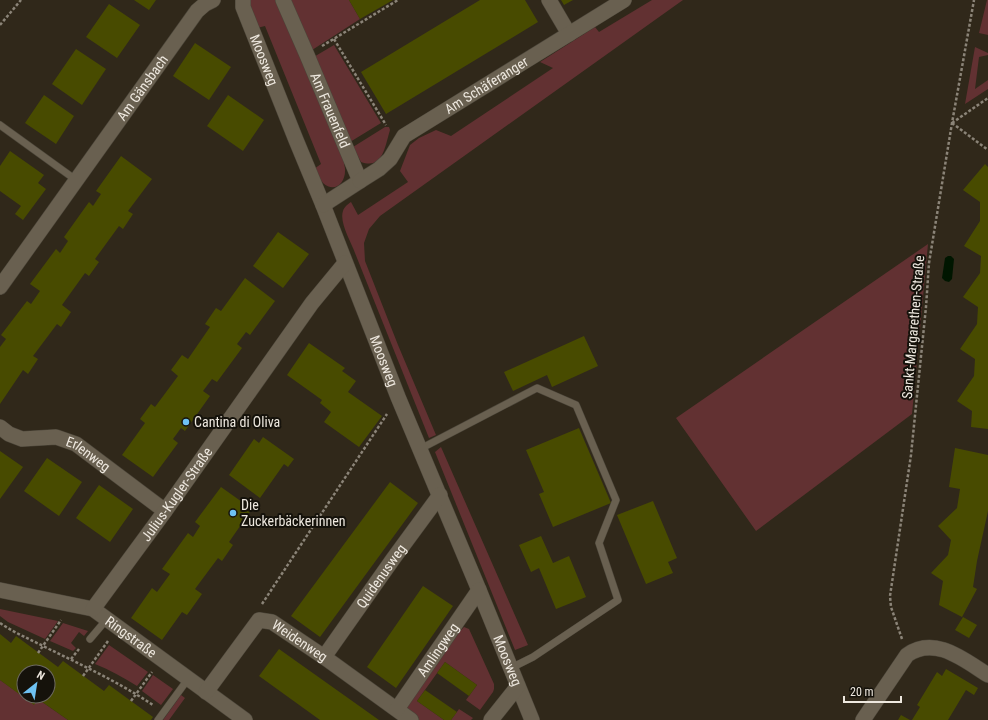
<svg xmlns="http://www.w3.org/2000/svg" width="988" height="720" font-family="'Roboto Condensed',sans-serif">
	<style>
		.green { fill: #623132 }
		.water { fill: #001600 }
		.building { fill: #484b00; fill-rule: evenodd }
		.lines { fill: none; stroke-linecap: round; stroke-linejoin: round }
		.service-casing { stroke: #4b4539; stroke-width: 8 }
		.minor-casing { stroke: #4b4539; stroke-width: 16 }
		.path { stroke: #8b8478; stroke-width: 2.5; stroke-dasharray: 3 2; stroke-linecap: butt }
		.service { stroke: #696050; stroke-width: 7 }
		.minor { stroke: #696050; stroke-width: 15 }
		.poi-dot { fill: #6ec2f3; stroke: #15120b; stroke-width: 1.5 }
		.labels { text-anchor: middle; stroke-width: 4; stroke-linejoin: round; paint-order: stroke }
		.street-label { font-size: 14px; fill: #eee8df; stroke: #15120b }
		.poi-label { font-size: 14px; fill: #eee8df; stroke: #15120b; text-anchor: start }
	</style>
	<rect width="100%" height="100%" fill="#30281a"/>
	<path class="green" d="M251,0h27l2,4 64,158c0,3 1,5 1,7 1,13 -10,25 -22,14 -4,-4 -6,-9 -9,-14l7,-5 -56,-138 -8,2 -8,-23z
		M288,0h61l11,19 -51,33z
		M652,0h31l-303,216 -11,13 -5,14 1,18 33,84 38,90 -7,3 -74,-185c-4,-11 -16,-31 -12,-42 1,-4 5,-7 8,-9l7,13 50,-33 -8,-11 10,-26 9,-7 17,-8 15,6 102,-68 -13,-6 55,-35 4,5z
		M987,0h1v35l-9,-2z
		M334,45l47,78 -31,19 -38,-84z
		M975,47l13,6v2l-9,2 -4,32 13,-9v9l-23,15z
		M385,127h4l1,3c-5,16 -7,40 -29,32l-8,-15z
		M928,244l-16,170 -156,117 -80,-113z
		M441,447l87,198 -13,5 -80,-198z
		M0,609l58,12 -13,18 -37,-17 -8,-6z
		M63,623l25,8 -4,5 -5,-4 -8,11 5,5 -3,3 -23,-10z
		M464,627l5,2 25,55v5l-1,3 -13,18 -14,-10 11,-15 -32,-23 -28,39 27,19h-26l-13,-12 4,-7 52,-71z
		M109,645l39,27 -11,14c-13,-8 -27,-16 -42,-22z
		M153,675l20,14 -12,16 -19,-14z
		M0,680l34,24 4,-5 30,21h-68z
		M181,695l4,3 -16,22h-6z
		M459,709l14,9 -2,2h-20z"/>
	<path class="water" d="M948,256h3l3,3 -2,20 -3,3 -4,-1 -3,-3 3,-20z"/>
	<path class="building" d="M134,0h22l-7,10z
		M349,0h44l-33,19z
		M480,0h45l13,22 -152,92 -25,-42z
		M561,0h12l-9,5z
		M109,4l31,21 -23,33 -31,-21z
		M195,43l36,24 -22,33 -36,-24z
		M76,49l30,20 -24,36 -30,-21z
		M44,95l30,21 -18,28 -31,-21z
		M228,95l36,25 -21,31 -36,-25z
		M10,151l34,24 -6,8 8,6 -23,31 -8,-6 6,-8 -21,-15v-25z
		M121,156l31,23 -24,32 5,3 -10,15 -4,-3 -24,33 4,3 -10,14 -4,-3 -23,32 9,7 -10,15 -4,-3 -24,32 5,3 -10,15 -5,-4 -23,34v-57l6,-8 -5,-4 26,-34 4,3 9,-13 -10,-7 26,-35 4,4 8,-12 -4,-4 25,-35 4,4 8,-12 -5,-3z
		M985,164l3,3v262l-17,-2 1,-16 -15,-10 17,-25 1,-17 -15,-10 17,-25 1,-17 -15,-10 17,-24 1,-17 -17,-10 16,-25v-19l-17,-12z
		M278,232l31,22 -26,34 -30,-22z
		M245,278l30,23 -25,34 -4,-3 -9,12 5,4 -25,34 -5,-3 -9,12 7,5 -25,35 -4,-3 -8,11 5,4 -25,34 -31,-22 23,-32 -5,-4 11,-15 4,3 23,-31 -7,-6 11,-15 6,4 22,-32 -5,-3 11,-16 5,3z
		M584,336l14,30 -46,21 -5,-12 -34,16 -9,-19z
		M309,343l36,25 -3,3 14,10 -8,11 34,24 -23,31 -35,-25 7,-10 -11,-9 2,-3 -35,-25z
		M579,428l32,75 -58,24 -14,-33 5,-2 -18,-42z
		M263,437l31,22 -6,8 -4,-3 -24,34 -31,-23 25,-36 5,4z
		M955,448l33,7v56l-11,50 -4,26 4,2 -15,28 -23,-12 4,-24 -12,-8 17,-18 3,-15 -13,-14 19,-18 3,-19 -11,-2z
		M0,451l23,16 -23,32z
		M47,458l35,24 -23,34 -35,-25z
		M390,482l28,21 -98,134 -29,-21z
		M99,485l34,24 -23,33 -34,-24z
		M221,487l31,22 -23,33 4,3 -11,16 -4,-3 -23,31 7,5 -15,21 -5,-3 -20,28 -31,-22 21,-30 5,4 13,-18 -8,-5 26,-36 5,4 7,-11 -5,-4z
		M653,501l24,57 -9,4 5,11 -27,11 -29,-69z
		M541,536l12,27 16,-7 17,41 -30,12 -17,-41 -8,4 -12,-27z
		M423,586l30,20 -57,82 -29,-21z
		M963,617l14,8 -8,13 -14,-8z
		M0,634l11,9 5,-7 42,31 5,-6 41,30 5,-6 44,32 -2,3h-83l-30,-21 -4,6 -34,-25zM24,672h24v24h-24z
		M279,649l100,71h-59l-61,-44z
		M445,662l32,23 -8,11 -32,-23z
		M946,669l32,19 -4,7 -8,-5 -18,30h-36l8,-13 -3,-2 20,-33 5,4z
		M425,690l32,22 -6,8h-7l-27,-19z
		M901,715l9,5h-12z"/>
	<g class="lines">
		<defs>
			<path id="service" d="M0,125l76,55
				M420,449l117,-61 39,17 40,95 -17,43 19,57 -85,57 -22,11
				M90,639l17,-20
				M158,720l30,-41"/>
			<g id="minor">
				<path id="s1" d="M243,0v7l53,133 27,65 75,192 81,193 53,130"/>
				<path id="s2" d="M283,0l24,55 53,126 -37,24"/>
				<path d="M549,0l20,34"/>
				<path id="s3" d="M360,181l19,-12 11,-10 14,-23 220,-136"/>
				<path id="s4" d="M0,287l197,-276 8,-7 8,-4"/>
				<path id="s5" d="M0,427l9,7 13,5 34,-2 20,7 89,67"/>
				<path id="s6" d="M0,590l93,19 152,111"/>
				<path id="s7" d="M93,609l72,-98 147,-208 33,-40"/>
				<path id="s8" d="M324,657l69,-98 47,-64"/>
				<path id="s9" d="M206,692l53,-72 13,2 52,35 87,63"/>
				<path id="s10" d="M397,709l82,-119"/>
				<path d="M491,720l27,-34"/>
				<path d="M863,720l44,-65c28,-20 57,5 81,20"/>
			</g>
		</defs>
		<use href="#service" class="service-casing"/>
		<use href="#minor" class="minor-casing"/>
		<path class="path" d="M0,25l21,-25
			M334,39l52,86
			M322,46l76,-46
			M952,123l36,27
			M952,123l36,-25
			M262,604l125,-190
			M0,623c16,11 32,17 49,26 35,17 71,34 104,56
			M902,639l-11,-32 -1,-11 21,-141 15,-148 3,-44 23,-140 22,-123
			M38,653l23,-33
			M71,659l8,-10
			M83,676l25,-35
			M131,701l21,-29"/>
		<use href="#service" class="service"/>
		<use href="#minor" class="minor"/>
	</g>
	<g class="poi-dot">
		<circle cx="186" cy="422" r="4"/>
		<circle cx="233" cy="513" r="4"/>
	</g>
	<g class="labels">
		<g class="street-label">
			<text dy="5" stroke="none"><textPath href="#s1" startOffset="64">Moosweg</textPath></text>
			<text dy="5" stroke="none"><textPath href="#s3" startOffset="161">Am Schäferanger</textPath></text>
			<text dy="5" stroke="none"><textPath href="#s4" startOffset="245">Am Gänsbach</textPath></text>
			<text dy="5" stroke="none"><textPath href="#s2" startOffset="120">Am Frauenfeld</textPath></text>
			<text transform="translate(913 327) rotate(-85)" y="5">Sankt-Margarethen-Straße</text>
			<text dy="5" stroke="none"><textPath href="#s1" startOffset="388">Moosweg</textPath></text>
			<text dy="5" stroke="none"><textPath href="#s5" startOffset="96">Erlenweg</textPath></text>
			<text dy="5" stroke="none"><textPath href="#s7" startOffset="142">Julius-Kugler-Straße</textPath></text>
			<text dy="5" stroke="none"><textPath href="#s8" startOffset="99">Quidenusweg</textPath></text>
			<text dy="5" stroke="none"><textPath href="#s6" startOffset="142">Ringstraße</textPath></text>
			<text dy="5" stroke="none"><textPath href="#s9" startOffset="136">Weidenweg</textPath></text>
			<text dy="5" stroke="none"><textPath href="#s10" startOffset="72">Amlingweg</textPath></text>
			<text dy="5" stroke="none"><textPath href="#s1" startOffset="712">Moosweg</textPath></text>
		</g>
		<g class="poi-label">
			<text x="194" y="427">Cantina di Oliva</text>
			<text x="241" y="510">Die<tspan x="241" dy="16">Zuckerbäckerinnen</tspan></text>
		</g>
	</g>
	<g transform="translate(36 684) rotate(30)"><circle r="19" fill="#15120b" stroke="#6c6860"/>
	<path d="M0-3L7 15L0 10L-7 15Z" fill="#6ec2f3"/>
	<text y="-6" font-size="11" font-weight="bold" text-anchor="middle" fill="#eee8df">N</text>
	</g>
	<path d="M844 696v6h57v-6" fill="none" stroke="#eee8df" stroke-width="2"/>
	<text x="850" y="696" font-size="12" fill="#eee8df" stroke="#15120b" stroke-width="3" paint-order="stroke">20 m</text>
</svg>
